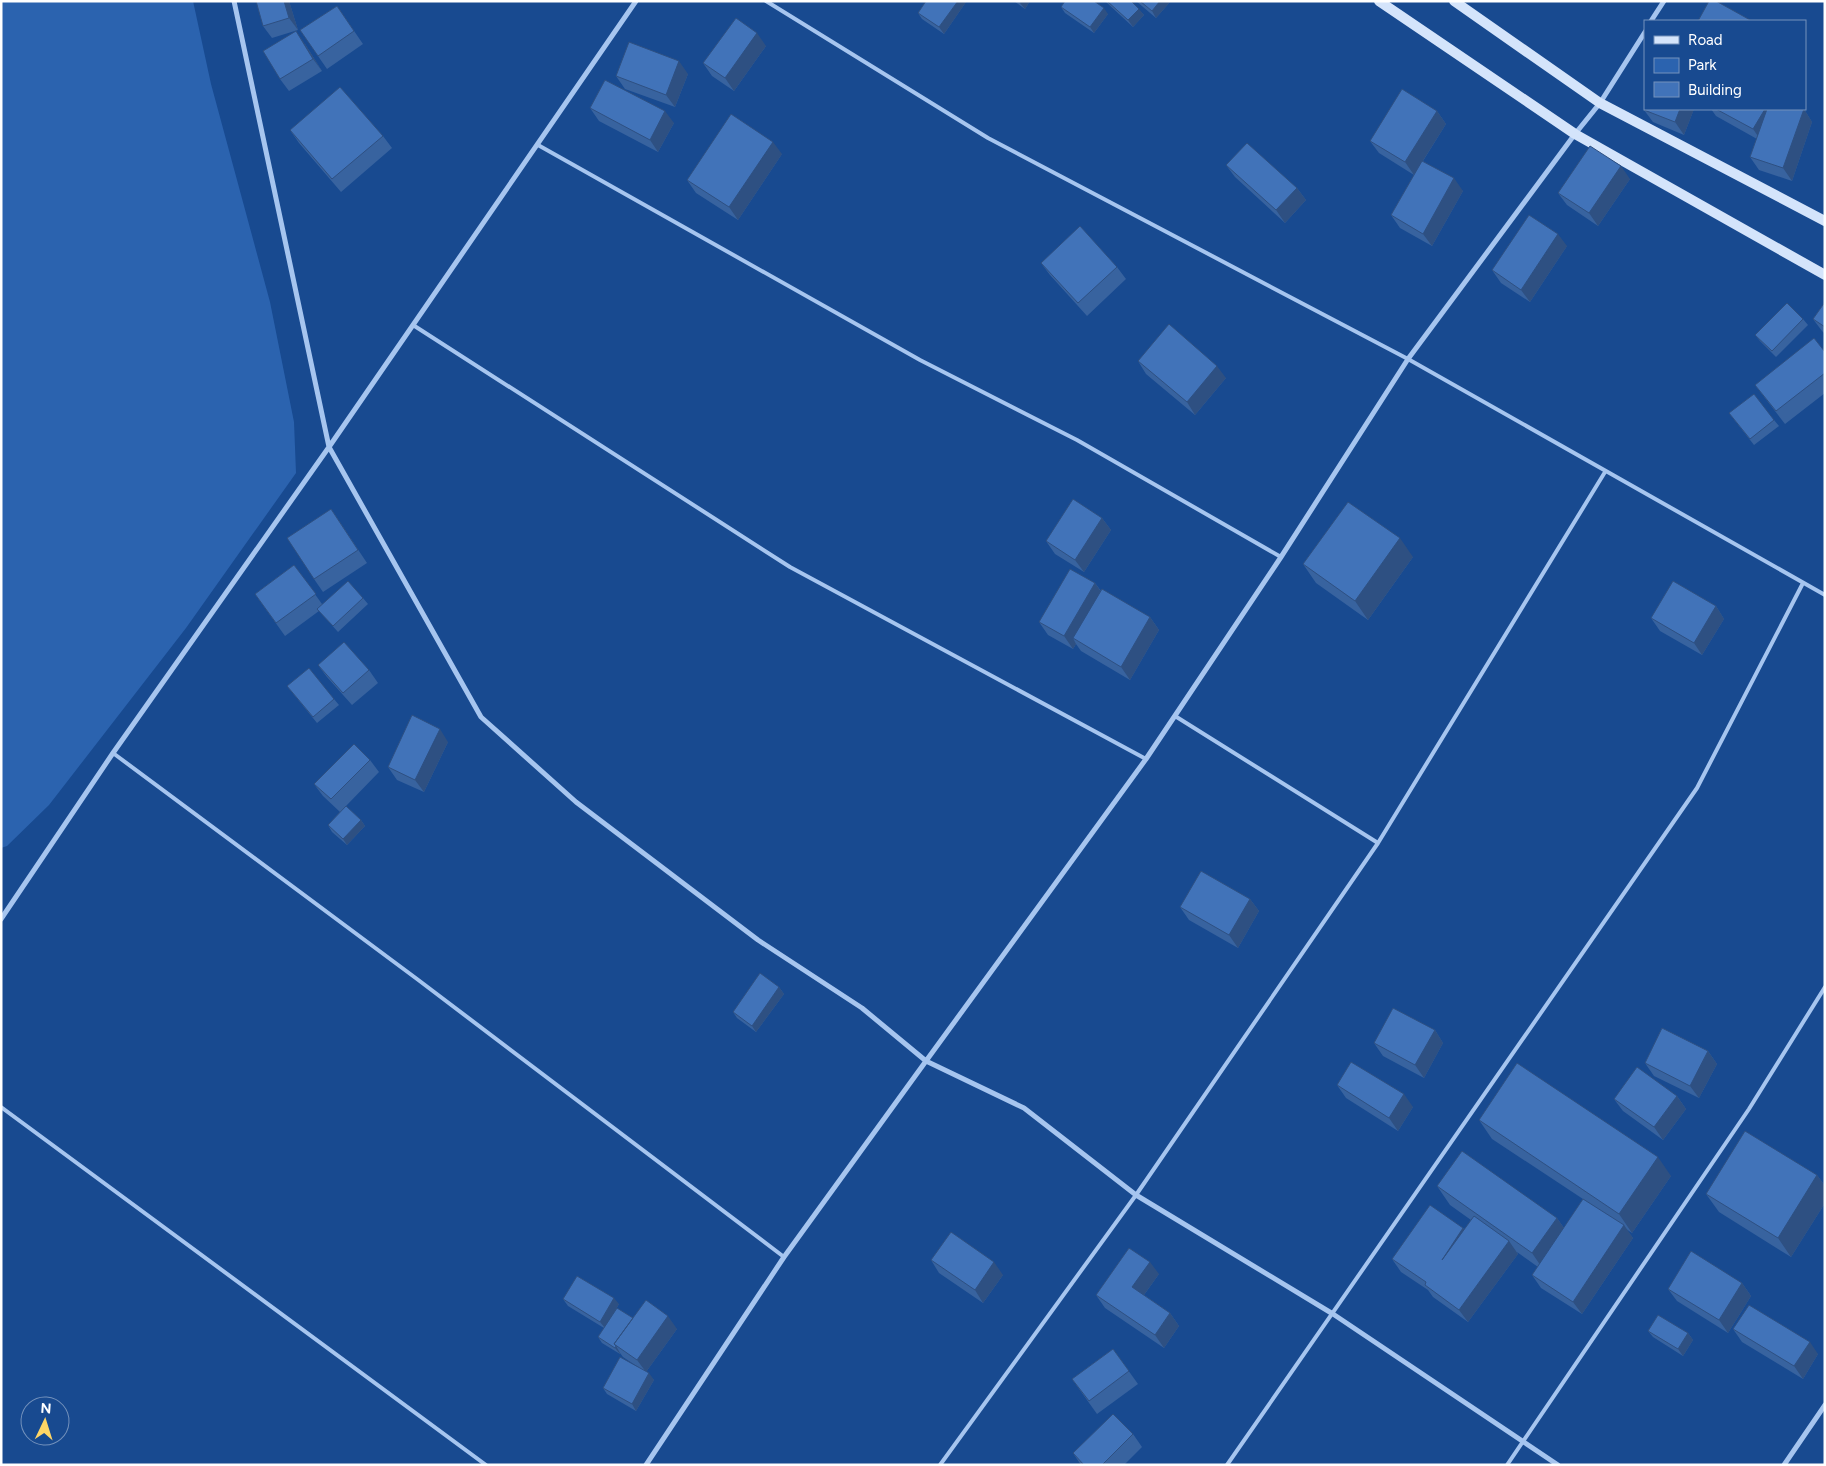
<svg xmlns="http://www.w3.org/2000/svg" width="1826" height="1466" font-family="Figtree,sans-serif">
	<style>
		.green { fill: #2b63af }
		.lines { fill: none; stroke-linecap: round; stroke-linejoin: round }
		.service { stroke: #a6c5ef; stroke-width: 4 }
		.minor { stroke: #a6c5ef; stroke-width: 5 }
		.secondary { stroke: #d4e4fb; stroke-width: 10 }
		.wall { fill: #38639f }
		.shaded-wall { fill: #2e5082 }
		.building { fill: #4173b9; stroke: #2e5082 }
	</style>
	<rect width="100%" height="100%" fill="#184a90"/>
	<path class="green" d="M1,1h192l18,83 59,218 24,120 2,51 -110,155 -137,177 -42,41 -6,2z"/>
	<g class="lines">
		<path class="service" d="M766,1l222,137 420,221 417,236
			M538,145l382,215 157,80 204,117
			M413,325l377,242 356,192
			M1175,716l203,127
			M113,753l304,226 367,278
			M1,1107l485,358
			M940,1465l196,-270 242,-352 227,-371
			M1227,1465l470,-677 106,-205
			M1507,1465l242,-356 76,-122"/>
		<path class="minor" d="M234,1l95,446 152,270 95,85 182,138 104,68 64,53 -142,196 -138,208
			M1651,21l13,-20
			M1,919l112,-166 216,-306 307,-446
			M1558,1465l-225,-151 -197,-119 -112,-87 -98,-47 220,-302 135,-202 127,-198 167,-225 25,-31 45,-71
			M1784,1465l41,-60"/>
		<path class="secondary" d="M1379,1l196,133 250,141
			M1454,1l146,102 225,118"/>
	</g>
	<path class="wall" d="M289,1l9,29 -26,8 -9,-12z
		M926,1h40v1l-22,32 -22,-15 -4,-6z
		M1014,1h16l-5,8z
		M1105,1h26l13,14 -11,12z
		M1136,1h34v1l-14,16z
		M337,6l26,38 -36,25 -27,-39z
		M1061,7l47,7 -14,19 -29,-20z
		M305,44l17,27 -33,20 -9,-12z
		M766,46l-32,45 -22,-15 -9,-13z
		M688,74l-13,33 -50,-18 -9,-13z
		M590,108l84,15 -16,29 -59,-31z
		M1645,109h49l-10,26 -31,-13 -9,-12z
		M1711,109h93l8,13 -20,59 -33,-11 -9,-13 7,-18 -41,-23z
		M1437,111l9,13 -23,37 40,30 -31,55 -32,-18 -9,-13 23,-40 -35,-22 -9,-12z
		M290,130l93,6 9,12 -51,44 -42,-49z
		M782,154l-44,66 -42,-27 -9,-13z
		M1226,165l71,23 9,12 -21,23 -50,-46z
		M1630,179l-32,47 -31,-21 -9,-12z
		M1567,246l-37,56 -29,-19 -9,-13z
		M1041,263l76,4 9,12 -39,37 -37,-41z
		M1825,302v32l-3,-3 -9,-12z
		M1803,319l5,6 -32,32 -16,-16 -5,-6z
		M1825,352v41l-40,31 -30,-39z
		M1138,361l88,17 -31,37 -49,-41z
		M1729,413l45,7 5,6 -25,19z
		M331,509l36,54 -44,29 -9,-13z
		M1102,518l9,12 -27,42 -29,-18 -9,-13z
		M1413,557l-45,63 -52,-37 -13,-19z
		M294,565l28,39 41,-6 5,6 -30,28 -19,-21 -34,25 -30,-42z
		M1095,583l6,8 49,26 9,13 -29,50 -49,-29 -5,-7 -3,5 -25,-14 -9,-13z
		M1716,606l8,13 -22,36 -42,-24 -9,-13z
		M318,665l51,5 9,13 -26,22 -25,-28z
		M287,686l47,13 5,6 -22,18z
		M448,742l-24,50 -27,-12 -9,-13z
		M370,760l9,12 -33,34 15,14 4,6 -18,19 -15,-13 -4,-7 12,-13 -17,-16 -9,-12z
		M1250,899l9,12 -21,37 -49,-28 -9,-13z
		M779,987l5,7 -28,38 -19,-14 -4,-6z
		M1435,1030l8,13 -19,35 -41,-22 -9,-13z
		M1708,1051l9,13 -18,34 -45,-22 -9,-13z
		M1337,1085l76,22 -15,24 -52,-33z
		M1677,1096l9,13 -23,31 -40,-29 -9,-12z
		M1479,1120l192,56 -39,57 -6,-4 7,9 -51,76 -41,-26 -9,-13 6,-8 -21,-15 1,2 -50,68 -35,-25 -5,-7 -27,-18 -9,-13 71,-31 2,2 6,-10 -21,-15 -13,-19 120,32 7,10 19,-29 -91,-60z
		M1817,1175l8,11v17l-34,54 -72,-45 -13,-18z
		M931,1260l72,15 -20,28 -44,-30z
		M1159,1274l-15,21 26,18 9,13 -15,22 -59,-40 -9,-13z
		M1742,1283l9,13 -23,37 -51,-32 -9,-12z
		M563,1299l56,5 -6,10 64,15 -31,43 8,8 -18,31 -29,-17 -4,-6 35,-21 -15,-10 -3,-4v1l-18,-11 -4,-6 6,-9 -36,-22z
		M1733,1329l85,25 -15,25 -61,-37z
		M1648,1331l40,2 5,7 -10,16 -30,-19z
		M1113,1349l25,35 -41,30 -25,-35z
		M1133,1434l9,13 -18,18h-43l-8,-12z"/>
	<path class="shaded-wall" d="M284,1h5l9,29 -9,-12z
		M958,1l8,1 -22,32 -5,-7z
		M1021,1h9l-5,8 -5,-6z
		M1160,1l10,1 -14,16 -4,-7z
		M1104,8l4,6 -14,19 -4,-6z
		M1139,9l5,6 -11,12 -5,-7z
		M296,31l9,13 17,27 -9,-12z
		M757,33l9,13 -32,45 -9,-13z
		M679,61l9,13 -13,33 -9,-12z
		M1680,109h14l-10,26 -9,-13z
		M1765,109h10l-13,33 -9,-13z
		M1804,109l8,13 -20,59 -9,-13z
		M665,111l9,12 -16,29 -8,-12z
		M1437,111l9,13 -32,51 -9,-13z
		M773,142l9,12 -44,66 -9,-13z
		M1621,166l9,13 -32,47 -9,-13z
		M1454,178l9,13 -31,55 -9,-12z
		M1297,188l9,12 -21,23 -9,-13z
		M1558,234l9,12 -37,56 -9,-12z
		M1217,366l9,12 -31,37 -8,-13z
		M1102,518l9,12 -27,42 -9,-12z
		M1400,538l13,19 -45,63 -13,-19z
		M1095,583l9,13 -31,42 3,6 -3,5 -9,-13z
		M1716,606l8,13 -22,36 -8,-12z
		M1150,617l9,13 -29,50 -9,-13z
		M440,729l8,13 -24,50 -9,-12z
		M361,820l4,6 -18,19 -4,-6z
		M1250,899l9,12 -21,37 -9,-13z
		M779,987l5,7 -28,38 -4,-6z
		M1435,1030l8,13 -19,35 -9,-13z
		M1708,1051l9,13 -18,34 -9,-12z
		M1404,1094l9,13 -15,24 -9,-13z
		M1677,1096l9,13 -23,31 -9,-13z
		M1658,1157l13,19 -39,57 -13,-19z
		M1817,1175l8,11v17l-34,54 -13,-19z
		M1557,1218l13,19 -25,35 -13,-19z
		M1624,1225l9,13 -51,76 -9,-12z
		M1463,1228l9,13 -30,19z
		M1509,1241l9,13 -50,68 -9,-12z
		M994,1262l9,13 -20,28 -8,-13z
		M1150,1262l9,12 -18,25 -9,-12z
		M1742,1283l9,13 -23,37 -9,-13z
		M614,1298l5,6 -14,24 -5,-6z
		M1170,1313l9,13 -15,22 -9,-13z
		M668,1316l9,13 -31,43 -9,-12z
		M1688,1333l5,7 -10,16 -5,-7z
		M1810,1342l8,12 -15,25 -9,-13z
		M616,1346l4,7v1l-5,-6z
		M649,1373l5,7 -18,31 -4,-7z"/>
	<path class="building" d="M256,1h28l5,17 -26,8z
		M926,1h32l-19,26 -21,-14z
		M1065,1h29l10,7 -14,19 -29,-20z
		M1107,1h24l8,8 -11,11z
		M1140,1h20l-8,10z
		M1709,1h7l36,20h-54z
		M337,6l17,25 -36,25 -18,-26z
		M736,18l21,15 -32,45 -22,-15z
		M296,31l17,28 -33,20 -17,-28z
		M629,42l50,19 -13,34 -50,-19z
		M605,80l60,31 -15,29 -60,-32z
		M340,87l43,49 -51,43 -42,-49z
		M1402,89l35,22 -32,51 -35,-21z
		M1645,108v1h35l-5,13 -31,-12z
		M1716,109h49l-12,20z
		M1767,109h37l-21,59 -33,-11z
		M731,114l42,28 -44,65 -42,-27z
		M1247,143l50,45 -21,22 -50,-45z
		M1590,146l31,20 -32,47 -31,-20z
		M1422,161l32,17 -31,56 -32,-19z
		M1529,215l29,19 -37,56 -29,-20z
		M1080,226l37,41 -39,36 -37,-40z
		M1825,302v25l-12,-8z
		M1787,303l16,16 -31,32 -17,-16z
		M1169,324l48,42 -30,36 -49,-41z
		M1814,338l11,14v21l-49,38 -21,-26z
		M1754,394l20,26 -24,19 -21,-26z
		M1073,499l29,19 -27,42 -29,-19z
		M1348,502l52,36 -45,63 -52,-37z
		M331,509l27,41 -44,29 -27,-41z
		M294,565l22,29 -40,29 -21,-29z
		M1070,569l25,14 -31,53 -25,-14z
		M348,581l15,17 -30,28 -16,-17z
		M1673,581l43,25 -22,37 -43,-25z
		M1102,589l48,28 -29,50 -48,-29z
		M344,642l25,28 -26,23 -25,-28z
		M309,668l25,31 -21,18 -26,-31z
		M412,715l28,14 -25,51 -27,-13z
		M354,744l16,16 -39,39 -17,-15z
		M346,806l15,14 -18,19 -15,-14z
		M1201,871l49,28 -21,36 -49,-28z
		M760,973l19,14 -27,39 -19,-14z
		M1393,1008l42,22 -20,35 -41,-22z
		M1662,1028l46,23 -18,35 -45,-23z
		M1351,1062l53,32 -15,24 -52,-33z
		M1517,1063l141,94 -39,57 -140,-94z
		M1637,1067l40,29 -23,31 -40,-28z
		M1745,1131l72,44 -39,63 -72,-44z
		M1462,1151l95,67 -25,35 -95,-67z
		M1583,1199l41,26 -51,77 -41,-27z
		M1430,1205l33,23 -21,32 32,-44 35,25 -50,69 -34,-25 1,-3 -34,-23z
		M951,1232l43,30 -19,28 -44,-30z
		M1129,1248l21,14 -18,25 38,26 -15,22 -59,-40z
		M1691,1251l51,32 -23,37 -51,-31z
		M577,1276l37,22 -14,24 -37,-23z
		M646,1300l22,16 -31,44 -23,-16z
		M1749,1305l61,37 -16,24 -61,-37z
		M617,1308l16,10 -19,26 2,2 -1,2 -17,-11z
		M1658,1315l30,18 -10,16 -30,-18z
		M1113,1349l16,22 -40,30 -17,-22z
		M620,1357l29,16 -17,31 -29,-16z
		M1113,1414l20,20 -31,31h-18l-11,-12z"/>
	<rect width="1826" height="1466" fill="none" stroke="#ffffff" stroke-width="5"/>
	<rect x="1644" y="20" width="162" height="90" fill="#184a90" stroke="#7492bc"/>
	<rect x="1654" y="36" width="25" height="8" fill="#d4e4fb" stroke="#7492bc"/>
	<text x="1688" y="45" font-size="15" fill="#ffffff">Road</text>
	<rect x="1654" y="58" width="25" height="15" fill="#2b63af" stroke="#7492bc"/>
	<text x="1688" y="70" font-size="15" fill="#ffffff">Park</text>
	<rect x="1654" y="82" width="25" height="15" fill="#4173b9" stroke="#7492bc"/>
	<text x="1688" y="95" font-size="15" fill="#ffffff">Building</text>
	<g transform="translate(45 1421) rotate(4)"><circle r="24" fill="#184a90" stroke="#7492bc"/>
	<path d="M0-4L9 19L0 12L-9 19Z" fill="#ffd665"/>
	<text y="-8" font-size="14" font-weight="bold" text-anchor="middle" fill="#ffffff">N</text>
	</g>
</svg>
